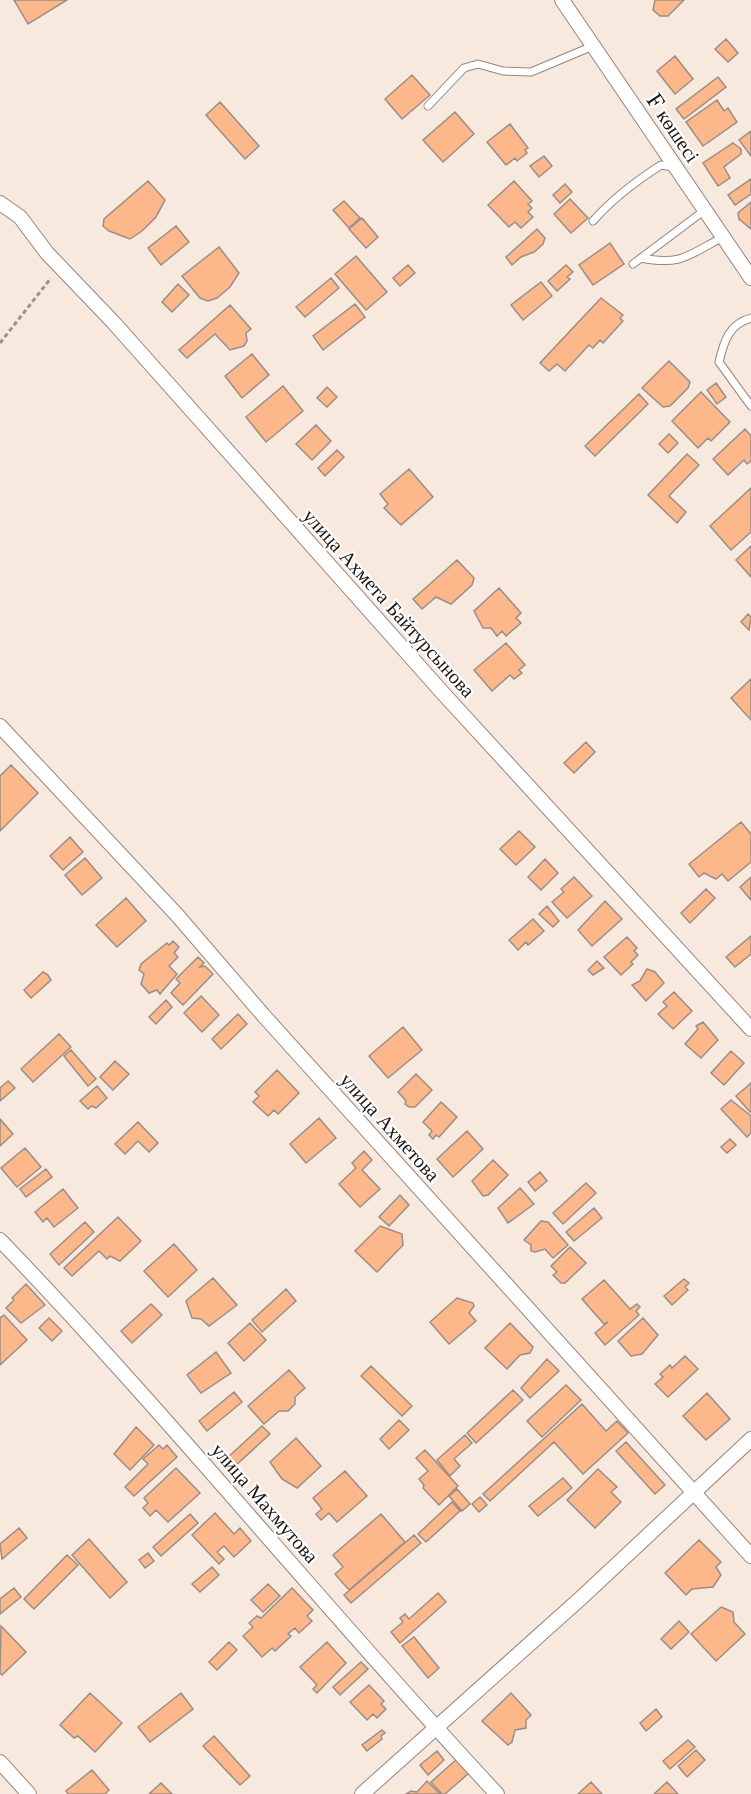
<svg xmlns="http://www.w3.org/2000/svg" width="751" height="1794" font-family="'Libre Baskerville',serif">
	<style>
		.building { fill: #fcb78a; stroke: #9c8e86; stroke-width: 1.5 }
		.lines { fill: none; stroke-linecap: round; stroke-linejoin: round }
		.lane-casing { stroke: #94867d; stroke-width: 9 }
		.street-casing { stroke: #94867d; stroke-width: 16 }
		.path { stroke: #9d928b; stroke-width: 3; stroke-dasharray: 4.5 3; stroke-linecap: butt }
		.lane { stroke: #fff; stroke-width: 7 }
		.street { stroke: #fff; stroke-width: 14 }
		.labels { text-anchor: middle; stroke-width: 4.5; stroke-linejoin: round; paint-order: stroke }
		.street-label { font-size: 20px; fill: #1a1512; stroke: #fff }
	</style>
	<rect width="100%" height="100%" fill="#f8e9df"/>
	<path class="building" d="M14,0h53l-39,24z
		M655,0h29l-16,16h-8l-7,-6z
		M726,39l12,14 -10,9 -13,-13z
		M675,56l18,23 -18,15 -18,-23z
		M412,75l18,20 -28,24 -17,-20z
		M718,77l8,10 -42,32 -8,-10z
		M717,100l7,11 4,-3 9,14 -34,24 -17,-24z
		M220,102l39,44 -14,13 -39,-44z
		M455,112l19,22 -31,28 -20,-22z
		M510,124l18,24 -3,2 2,3 -10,8 -2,-3 -9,7 -19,-23z
		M751,131v25l-12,-16z
		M733,143l8,6v5l-17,13 6,11 -12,8 -15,-23z
		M544,156l8,10 -13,11 -9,-11z
		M751,179v15l-16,11 -7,-10z
		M148,181l17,19 -9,17 -14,14 -12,8 -21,-8 -6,-5 1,-7z
		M514,181l18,20 -4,3 4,4 -4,4 5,5 -12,11 -6,-6 -6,5 -21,-22z
		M565,184l7,8 -12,11 -7,-8z
		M570,199l18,19 -17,15 -17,-19z
		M344,201l16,17 -11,10 -16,-18z
		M751,202v27l-12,-10 -1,-6z
		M362,218l16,19 -12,11 -17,-19z
		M176,226l13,16 -28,23 -13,-17z
		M537,229l8,9 -2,6 -9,8 -13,5 -9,8 -6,-8z
		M610,243l14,21 -31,21 -14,-20z
		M219,247l20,26 -9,14 -13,11 -9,3 -8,-3 -18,-22z
		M356,256l31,36 -21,18 -31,-36z
		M408,265l7,8 -15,13 -7,-8z
		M566,265l7,7 -6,5 3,2 -13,12 -9,-10z
		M331,278l8,10 -34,29 -9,-10z
		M541,282l11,14 -29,24 -12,-15z
		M178,284l11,11 -17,17 -10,-10z
		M601,298l22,17 -3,3 3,3 -20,22 -3,-3 -7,8 -4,-3 -24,26 -8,-7 -8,7 -9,-8z
		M355,304l10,13 -42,33 -10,-14z
		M230,305l21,24 -5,4 1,8 -3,5 -14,4 -15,-16 -28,24 -8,-8z
		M252,354l17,21 -27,23 -17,-22z
		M669,361l21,21 -2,6 -18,18 -7,1 -21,-19z
		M716,383l10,14 -9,7 -10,-14z
		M283,386l20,25 -37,31 -20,-25z
		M327,387l10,10 -10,10 -10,-9z
		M701,392l29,30 -19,19 -3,-3 -10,10 -26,-27z
		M639,394l9,10 -53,52 -10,-10z
		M316,425l15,16 -19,19 -16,-16z
		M745,429l6,7v25l-4,3 -3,-4 -16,15 -15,-16z
		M669,434l9,9 -10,10 -9,-9z
		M337,450l7,7 -19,19 -7,-8z
		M687,454l12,11 -30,31 17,16 -9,11 -29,-28z
		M409,469l24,28 -32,28 -17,-17 4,-4 -8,-10z
		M751,488v44l-20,18 -21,-24z
		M751,546v31l-15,-17z
		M457,560l17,18 -2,7 -21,19 -15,-7 -14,12 -9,-10z
		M499,588l22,25 -5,5 5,5 -15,13 -4,-5 -5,5 -6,-8h-8l-9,-17z
		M748,614l3,3 -2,13 -8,-8z
		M506,643l19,22 -6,5 3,3 -8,6 -4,-4 -18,16 -18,-21z
		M751,679v41l-20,-22z
		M586,742l9,10 -21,21 -10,-10z
		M11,765l27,28 -38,38v-55z
		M741,822l10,12v28l-23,19 -6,-7 -6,5 -12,-6 -5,4 -10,-13z
		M519,831l16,16 -19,18 -16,-16z
		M70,837l13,15 -20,18 -13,-14z
		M85,858l17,20 -20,17 -17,-20z
		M545,859l13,14 -17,17 -13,-13z
		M574,877l18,19 -25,22 -15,-16 12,-10 -3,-3z
		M751,877v23l-11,-13z
		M706,889l9,9 -25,25 -9,-10z
		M126,898l20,23 -29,26 -21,-22z
		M605,901l17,18 -30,27 -14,-16z
		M547,906l12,15 -6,6 -14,-13z
		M533,919l11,12 -16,14 -2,-3 -8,8 -9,-10z
		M751,936v18l-16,13 -9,-10z
		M627,937l10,11 -3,3 4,4 -7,7 2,2 -12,11 -17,-18z
		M173,941l6,6 -5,6 4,4 -9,9 8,8 -17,20 -3,-4 -8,3 -8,-9 3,-10 -5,-4 2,-6 26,-21 2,2z
		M198,957l6,6 -4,4 5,-1 8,8 -30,31 -12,-12 9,-10 -4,-4z
		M597,961l7,7 -11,7 -5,-5z
		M647,969l8,3 9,11 -18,18 -14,-16 8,-4z
		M43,972l5,3 3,5 -20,18 -7,-8z
		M674,992l18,19 -19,18 -15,-15 9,-8 -4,-4z
		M201,996l18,19 -17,17 -18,-19z
		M166,1000l6,7 -16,17 -7,-7z
		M238,1014l9,10 -26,25 -9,-10z
		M703,1022l15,18 -17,18 -16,-14 13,-15 -2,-3z
		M403,1027l19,23 -34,28 -19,-22z
		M59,1034l12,13 -38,35 -12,-13z
		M71,1050l25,29 -8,7 -24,-30z
		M731,1051l13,12 -20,22 -13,-12z
		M115,1061l14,13 -16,16 -13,-13z
		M277,1070l22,23 -21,21 -4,-4 -6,6 -15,-14 6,-6 -4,-4z
		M416,1074l16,16 -17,17h-6l-4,-3 1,-3 -8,-9z
		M8,1081l7,7 -15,13v-13z
		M751,1083v29h-1l-14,-16z
		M97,1086l10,12 -11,10 -4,-2 -4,3 -8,-8z
		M731,1100l20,16v17l-4,4 -26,-28z
		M441,1102l16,15 -18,20 -3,-2 -3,4 -4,-4 3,-4 -9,-9z
		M319,1118l17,20 -30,25 -16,-19z
		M0,1119l13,15 -13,12z
		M138,1122l20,21 -9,9 -11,-11 -13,13 -10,-10z
		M467,1131l16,18 -30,28 -16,-18z
		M730,1139l6,6 -9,8 -6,-6z
		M25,1148l16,19 -24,20 -16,-19z
		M364,1151l8,9 -10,10 18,19 -20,18 -21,-23 17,-16 -4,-5z
		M493,1160l15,15 -20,20 -5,1 -11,-15z
		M46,1169l6,8 -26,20 -6,-8z
		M540,1172l7,9 -12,10 -7,-9z
		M586,1183l10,10 -33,31 -10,-11z
		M520,1188l14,16 -26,19 -10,-15z
		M63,1189l15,19 -24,19 -7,-9 -4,4 -8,-10z
		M400,1195l9,10 -20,21 -10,-9z
		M594,1208l8,10 -28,23 -8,-9z
		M118,1217l23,24 -21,20 -10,-5 -3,3 -8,-8 -27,25 -8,-8z
		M541,1221l7,1 20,23 -15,13 -8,-9 -10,3 -4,-1v-6l-7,-5z
		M85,1222l9,10 -35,33 -9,-11z
		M380,1226l22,8 1,11 -26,27 -22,-21z
		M174,1244l23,26 -29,27 -24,-26z
		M570,1247l16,16 -21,20h-4l-8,-8 4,-3 -6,-6z
		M213,1278l24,27 -28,21 -8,-7 -9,-1 -6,-17z
		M684,1279l5,4 -4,4 3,3 -16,15 -8,-9z
		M604,1280l26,29 7,-5 3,3 -4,4 3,4 -34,30 -10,-12 13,-11 -4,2 -22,-25z
		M26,1284l19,21 -24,18 -15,-15 8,-8 -2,-2z
		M286,1289l10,12 -34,31 -10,-12z
		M457,1298l16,5 1,3 -5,7 7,8 -27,23 -19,-22z
		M151,1304l11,11 -30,28 -11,-12z
		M4,1315l23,25 -27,25v-47z
		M49,1318l13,13 -10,10 -13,-13z
		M643,1318l15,17 -16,19 -11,2 -13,-15z
		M250,1323l16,17 -22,21 -16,-18z
		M510,1323l23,24 -3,6 -10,2 -13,14 -22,-21z
		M216,1352l15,21 -30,20 -14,-18z
		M685,1356l13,13 -30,28 -13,-13 8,-7 -3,-3 10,-9 2,3z
		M547,1359l12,12 -29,27 -9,-10z
		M371,1366l41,40 -10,10 -41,-40z
		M289,1370l16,18 -10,9v7l-7,7h-9l-15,13 -16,-18z
		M566,1385l15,15 -39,37 -15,-16z
		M513,1390l10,10 -47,43 -9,-10z
		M234,1392l8,10 -35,29 -8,-10z
		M707,1393l23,26 -24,21 -23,-24z
		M582,1404l24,27 11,-10 11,12 -45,41 -29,-32 -64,59 -7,-7z
		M399,1420l10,10 -20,19 -9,-10z
		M262,1426l8,8 -37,34 -7,-9z
		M136,1427l18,18 -24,25 -16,-16z
		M465,1435l7,8 -18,16 6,7 -10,10 -13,-16z
		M296,1438l25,28 -24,22 -15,-9 -12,-17z
		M626,1442l39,43 -10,9 -39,-43z
		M159,1445l4,4 4,-4 10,12 -43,39 -9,-9 23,-23 -5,-5z
		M425,1450l33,36 -19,19 -16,-17 1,-3 -5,-6 9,-8 -12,-13z
		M176,1468l24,25 -32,29 -12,-12 -6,6 -7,-8 5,-5 -4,-5z
		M598,1469l19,18 -6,5 10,10 -26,26 -28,-28z
		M345,1471l22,25 -30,26 -8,-9 -8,7 -5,-6 6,-5 -9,-11z
		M563,1478l9,10 -34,28 -9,-10z
		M457,1489l13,15 -8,7 -13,-15z
		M480,1497l7,8 -8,7 -7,-8z
		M452,1502l8,9 -34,31 -8,-8z
		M215,1513l19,21 6,-6 11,13 -17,16 -10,-11 -7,6 7,7 -5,5 -27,-29z
		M190,1514l8,9 -37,33 -8,-9z
		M381,1514l24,28 -56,48 -14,-16 8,-7 -10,-12z
		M19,1528l8,10 -25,21 -2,-15z
		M414,1535l7,8 -70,60 -7,-8z
		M89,1539l38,43 -17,16 -38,-43z
		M699,1540l22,22 -5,5 5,8 -8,12 -21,2 -6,6 -21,-22z
		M148,1553l6,8 -9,7 -6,-8z
		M67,1555l11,10 -44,44 -10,-10z
		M212,1567l7,8 -19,17 -8,-8z
		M268,1584l12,12 -17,16 -12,-12z
		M14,1588l7,9 -21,17v-15z
		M292,1588l21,22 -6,6 5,5 -13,12 -4,-5 -7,6 3,2 -16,15 -3,-3 -10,9 -19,-21 10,-9 -4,-4 8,-7 4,2z
		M438,1593l8,9 -46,41 -9,-11 12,-10 -3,-4 5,-4 4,5z
		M721,1607l12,5 1,10 11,12 -29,27 -25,-27z
		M679,1621l10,11 -18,17 -10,-10z
		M1,1626l25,26 -24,23 -2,-2z
		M414,1637l25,31 -11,10 -26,-32z
		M229,1642l8,8 -20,20 -8,-8z
		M327,1642l19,21 -29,30 -4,-4 4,-4 -17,-18z
		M361,1662l7,7 -28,26 -7,-8z
		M369,1685l15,16 -3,3 5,5 -9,9 -4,-4 -6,6 -17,-18z
		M90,1693l32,30 -27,29 -17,-16 -4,2 -14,-13z
		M181,1693l12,16 -43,33 -12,-15z
		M511,1693l20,22 -5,5v8l-11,2 -3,12 -4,3 -26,-24z
		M656,1709l6,8 -16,14 -6,-8z
		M382,1730l3,3 -4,3 1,3 -15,12 -5,-6z
		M214,1736l36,40 -10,9 -37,-39z
		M688,1740l7,7 -25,22 -7,-8z
		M696,1750l9,10 -18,17 -9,-11z
		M437,1751l7,9 -16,15 -8,-10z
		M457,1759l12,14 -24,21h-3l-11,-12z
		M92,1770l17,20 -4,4h-37l-2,-3z
		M427,1781l13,13h-34l5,-3 6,1z
		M591,1782l11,12h-24z
		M667,1782l11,12h-24z
		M161,1783l11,11h-23z"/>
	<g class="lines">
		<defs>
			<path id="lane" d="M428,106l36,-38 14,-4 25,7 28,1 62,-26
				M593,221c20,-23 43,-40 68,-56l12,2
				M641,258c40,8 48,-3 82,-21
				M633,264l72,-54
				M751,318c-22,6 -27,23 -32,44l32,44"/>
			<path id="street" d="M562,0l189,278
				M0,203l20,14 27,36 67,70 327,368 310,338
				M0,726l177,189 87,101 487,540
				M0,1240c172,179 328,373 497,554
				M0,1762l29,32
				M362,1794l219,-196 170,-159"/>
		</defs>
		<use href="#lane" class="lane-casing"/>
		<use href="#street" class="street-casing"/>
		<path class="path" d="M0,343l51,-65"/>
		<use href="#lane" class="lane"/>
		<use href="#street" class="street"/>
	</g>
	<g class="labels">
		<g class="street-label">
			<text transform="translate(673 128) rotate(56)" y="7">F көшесі</text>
			<text transform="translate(389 603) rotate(48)" y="7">улица Ахмета Байтурсынова</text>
			<text transform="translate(390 1127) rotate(48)" y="7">улица Ахметова</text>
			<text transform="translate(265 1503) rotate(49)" y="7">улица Махмутова</text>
		</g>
	</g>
</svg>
